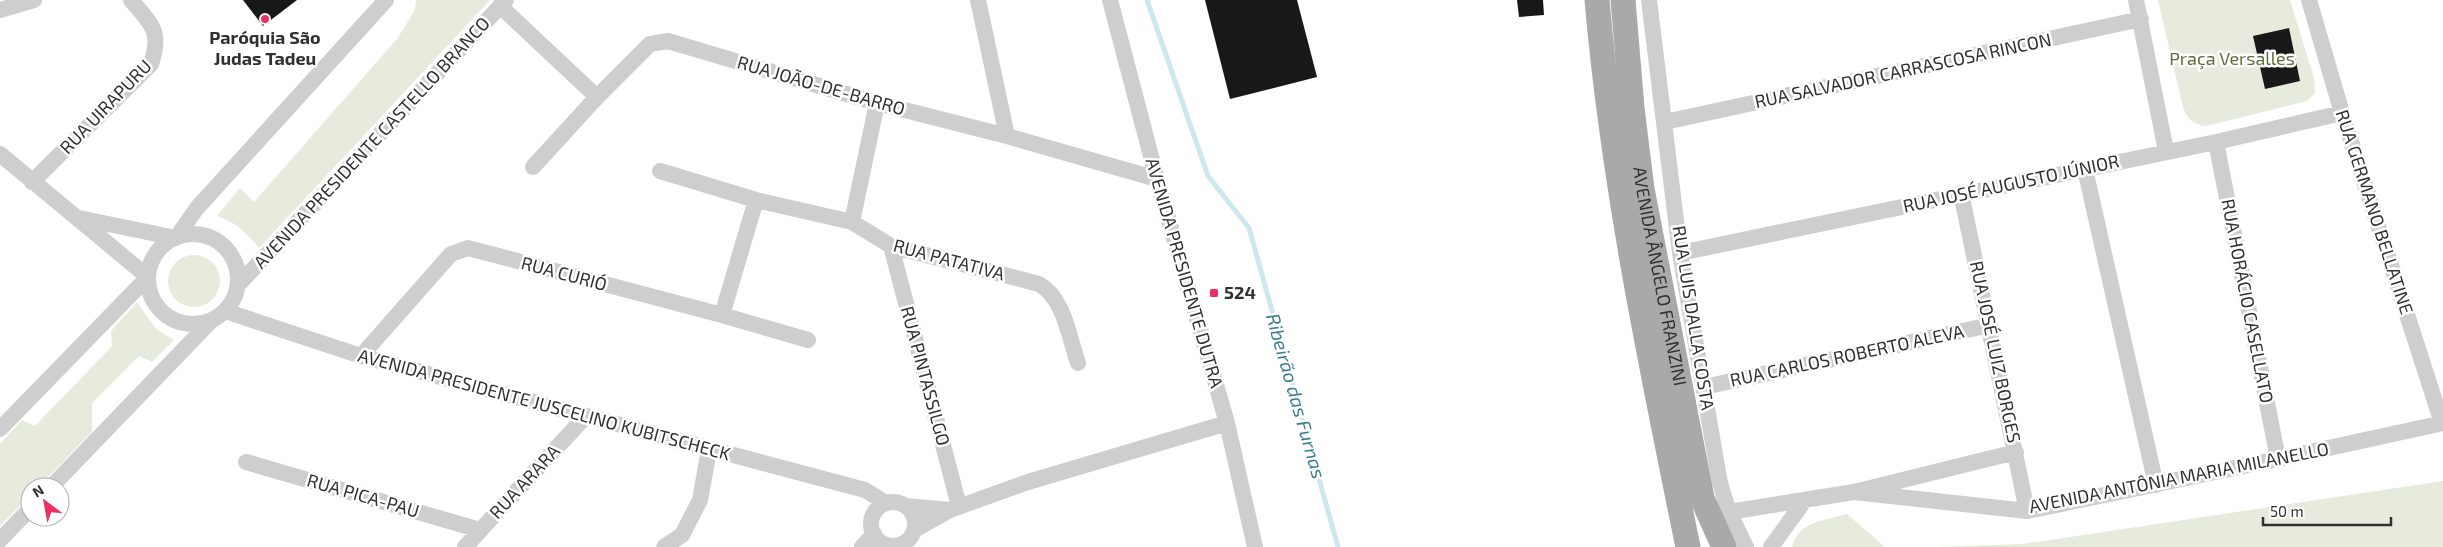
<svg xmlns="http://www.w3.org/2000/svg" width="2443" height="547" font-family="'Exo 2',sans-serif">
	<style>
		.green { fill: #e7ebdd }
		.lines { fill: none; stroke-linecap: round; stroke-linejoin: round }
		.stream { stroke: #cce7ee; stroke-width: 5 }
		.building { fill: #181818 }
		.street { stroke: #cecece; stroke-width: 16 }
		.primary { stroke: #a9a9a9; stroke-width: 25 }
		.poi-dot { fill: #eb3162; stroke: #fff; stroke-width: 2 }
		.labels { text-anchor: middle; stroke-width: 5; stroke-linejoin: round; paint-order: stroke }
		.poi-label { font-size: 18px; font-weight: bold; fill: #313131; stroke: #fff }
		.park-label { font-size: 18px; fill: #5e6f3c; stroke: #fff }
		.street-label { font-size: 18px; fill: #313131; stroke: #fff }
		.water-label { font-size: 19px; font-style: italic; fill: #397f90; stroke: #fff }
	</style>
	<rect width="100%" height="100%" fill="#fff"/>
	<path class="green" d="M416,0h74l-231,248c-12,-15 -23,-26 -42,-32l23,-28 14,14 143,-163 18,-29z
		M2158,0h132l24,78 1,15 -8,8 -101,25c-12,-1 -19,-7 -23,-19z
		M168 281a26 26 0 1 1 52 0a26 26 0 1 1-52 0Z
		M137,302l19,27 18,11 -22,22 -13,-6 -47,47v29l-54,55h-8v9l-30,30v-82l22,-24 13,6 77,-80 -1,-15z
		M2443,481v66h-506l86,-3z
		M1847,514l38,33h-93c5,-25 34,-27 55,-33z"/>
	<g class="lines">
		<path class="stream" d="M1147,0l61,176 41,52 89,319"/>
	</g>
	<path class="building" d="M243,0h54l-34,26z
		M1205,0h92l20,77 -87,22z
		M1517,0h26l1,15 -25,2z
		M2289,28l11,53 -35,8 -12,-53z"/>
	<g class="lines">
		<path class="street" d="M978,0l29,136
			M1110,0l47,179 70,244 28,124
			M1649,0l31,253 40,230 9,29 17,35
			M2136,0l30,151
			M2309,0l33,113 100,310
			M500,6l97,91
			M0,10l34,-10
			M1665,122l476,-103
			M2216,142l62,317
			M0,154l148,123 -148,152
			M533,167l64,-70 53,-53 18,-3 209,62 130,33 150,43
			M2085,169l71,316
			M660,171l96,29 96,22 39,24 148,38c25,14 30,53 39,79
			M32,182l119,-118c11,-33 1,-39 -20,-64
			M1961,193l66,318
			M79,218l97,20 21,-30 189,-208
			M852,222l25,-119
			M148 279a45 45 0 1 1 90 0a45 45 0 1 1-90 0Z
			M891,246l68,260
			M1680,253l536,-111 126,-29
			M238,285l268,-285
			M225,311l136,45 504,134 21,13
			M722,315l34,-115
			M361,356l90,-102 17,-6 254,67 86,25
			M1704,387l286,-62
			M246,462l234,68
			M51,487l161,-167
			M1854,492l173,19 251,-52 165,-36
			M871 524a22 22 0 1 1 44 0a22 22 0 1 1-44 0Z
			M906,506l44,4
			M1729,512l125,-20 162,-40
			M914,530l36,-20 78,-28 199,-59
			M0,540l30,-31
			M465,547l120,-130
			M664,547l18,-12 18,-35 9,-50
			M862,547l12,-13
			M1771,547l34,-47"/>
		<g class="primary">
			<path d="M1597,0c16,184 54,366 91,547"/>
			<path id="s1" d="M1623,0l9,108 10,81 60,309 22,49"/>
		</g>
	</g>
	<g class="poi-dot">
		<circle cx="265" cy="19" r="5"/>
		<rect x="1209" y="288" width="10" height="10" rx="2.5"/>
	</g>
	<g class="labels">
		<g class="poi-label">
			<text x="265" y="44">Paróquia São<tspan x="265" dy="21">Judas Tadeu</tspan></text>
			<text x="1224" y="299" text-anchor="start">524</text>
		</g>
		<g class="park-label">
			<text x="2232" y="65">Praça Versalles</text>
		</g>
		<g class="street-label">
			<text transform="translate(1903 71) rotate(-12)" y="6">RUA SALVADOR CARRASCOSA RINCON</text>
			<text transform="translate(821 86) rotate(16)" y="6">RUA JOÃO-DE-BARRO</text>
			<text transform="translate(106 107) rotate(-46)" y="6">RUA UIRAPURU</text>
			<text transform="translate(372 143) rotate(-47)" y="6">AVENIDA PRESIDENTE CASTELLO BRANCO</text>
			<text transform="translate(2011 184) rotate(-12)" y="6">RUA JOSÉ AUGUSTO JÚNIOR</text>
			<text transform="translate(2374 212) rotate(72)" y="6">RUA GERMANO BELLATINE</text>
			<text transform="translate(949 260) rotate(15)" y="6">RUA PATATIVA</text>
			<text transform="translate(1184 273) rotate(74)" y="6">AVENIDA PRESIDENTE DUTRA</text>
			<text transform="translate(564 274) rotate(15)" y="6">RUA CURIÓ</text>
			<text dy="6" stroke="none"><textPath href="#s1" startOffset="279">AVENIDA ÂNGELO FRANZINI</textPath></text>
			<text transform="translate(2247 301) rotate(79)" y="6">RUA HORÁCIO CASELLATO</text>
			<text transform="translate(1693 318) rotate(81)" y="6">RUA LUIS DALLA COSTA</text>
			<text transform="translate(1995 352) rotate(78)" y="6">RUA JOSÉ LUIZ BORGES</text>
			<text transform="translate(1847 356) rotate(-12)" y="6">RUA CARLOS ROBERTO ALEVA</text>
			<text transform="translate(925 376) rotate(75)" y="6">RUA PINTASSILGO</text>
			<text transform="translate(544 405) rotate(15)" y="6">AVENIDA PRESIDENTE JUSCELINO KUBITSCHECK</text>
			<text transform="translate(2179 478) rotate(-11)" y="6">AVENIDA ANTÔNIA MARIA MILANELLO</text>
			<text transform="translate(525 482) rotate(-47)" y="6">RUA ARARA</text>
			<text transform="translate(363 496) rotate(16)" y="6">RUA PICA-PAU</text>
		</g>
		<g class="water-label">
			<text transform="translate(1296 396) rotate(74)" y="7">Ribeirão das Furnas</text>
		</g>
	</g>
	<g transform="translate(45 502) rotate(328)"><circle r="24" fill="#ffffff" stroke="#adadad"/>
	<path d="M0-4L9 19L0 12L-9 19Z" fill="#eb3162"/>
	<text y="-8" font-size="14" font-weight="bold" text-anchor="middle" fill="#313131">N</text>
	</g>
	<path d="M2263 517v8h128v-8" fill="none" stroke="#313131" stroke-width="2.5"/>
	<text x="2270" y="517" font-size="15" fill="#313131" stroke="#ffffff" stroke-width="4" paint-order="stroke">50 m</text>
</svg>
